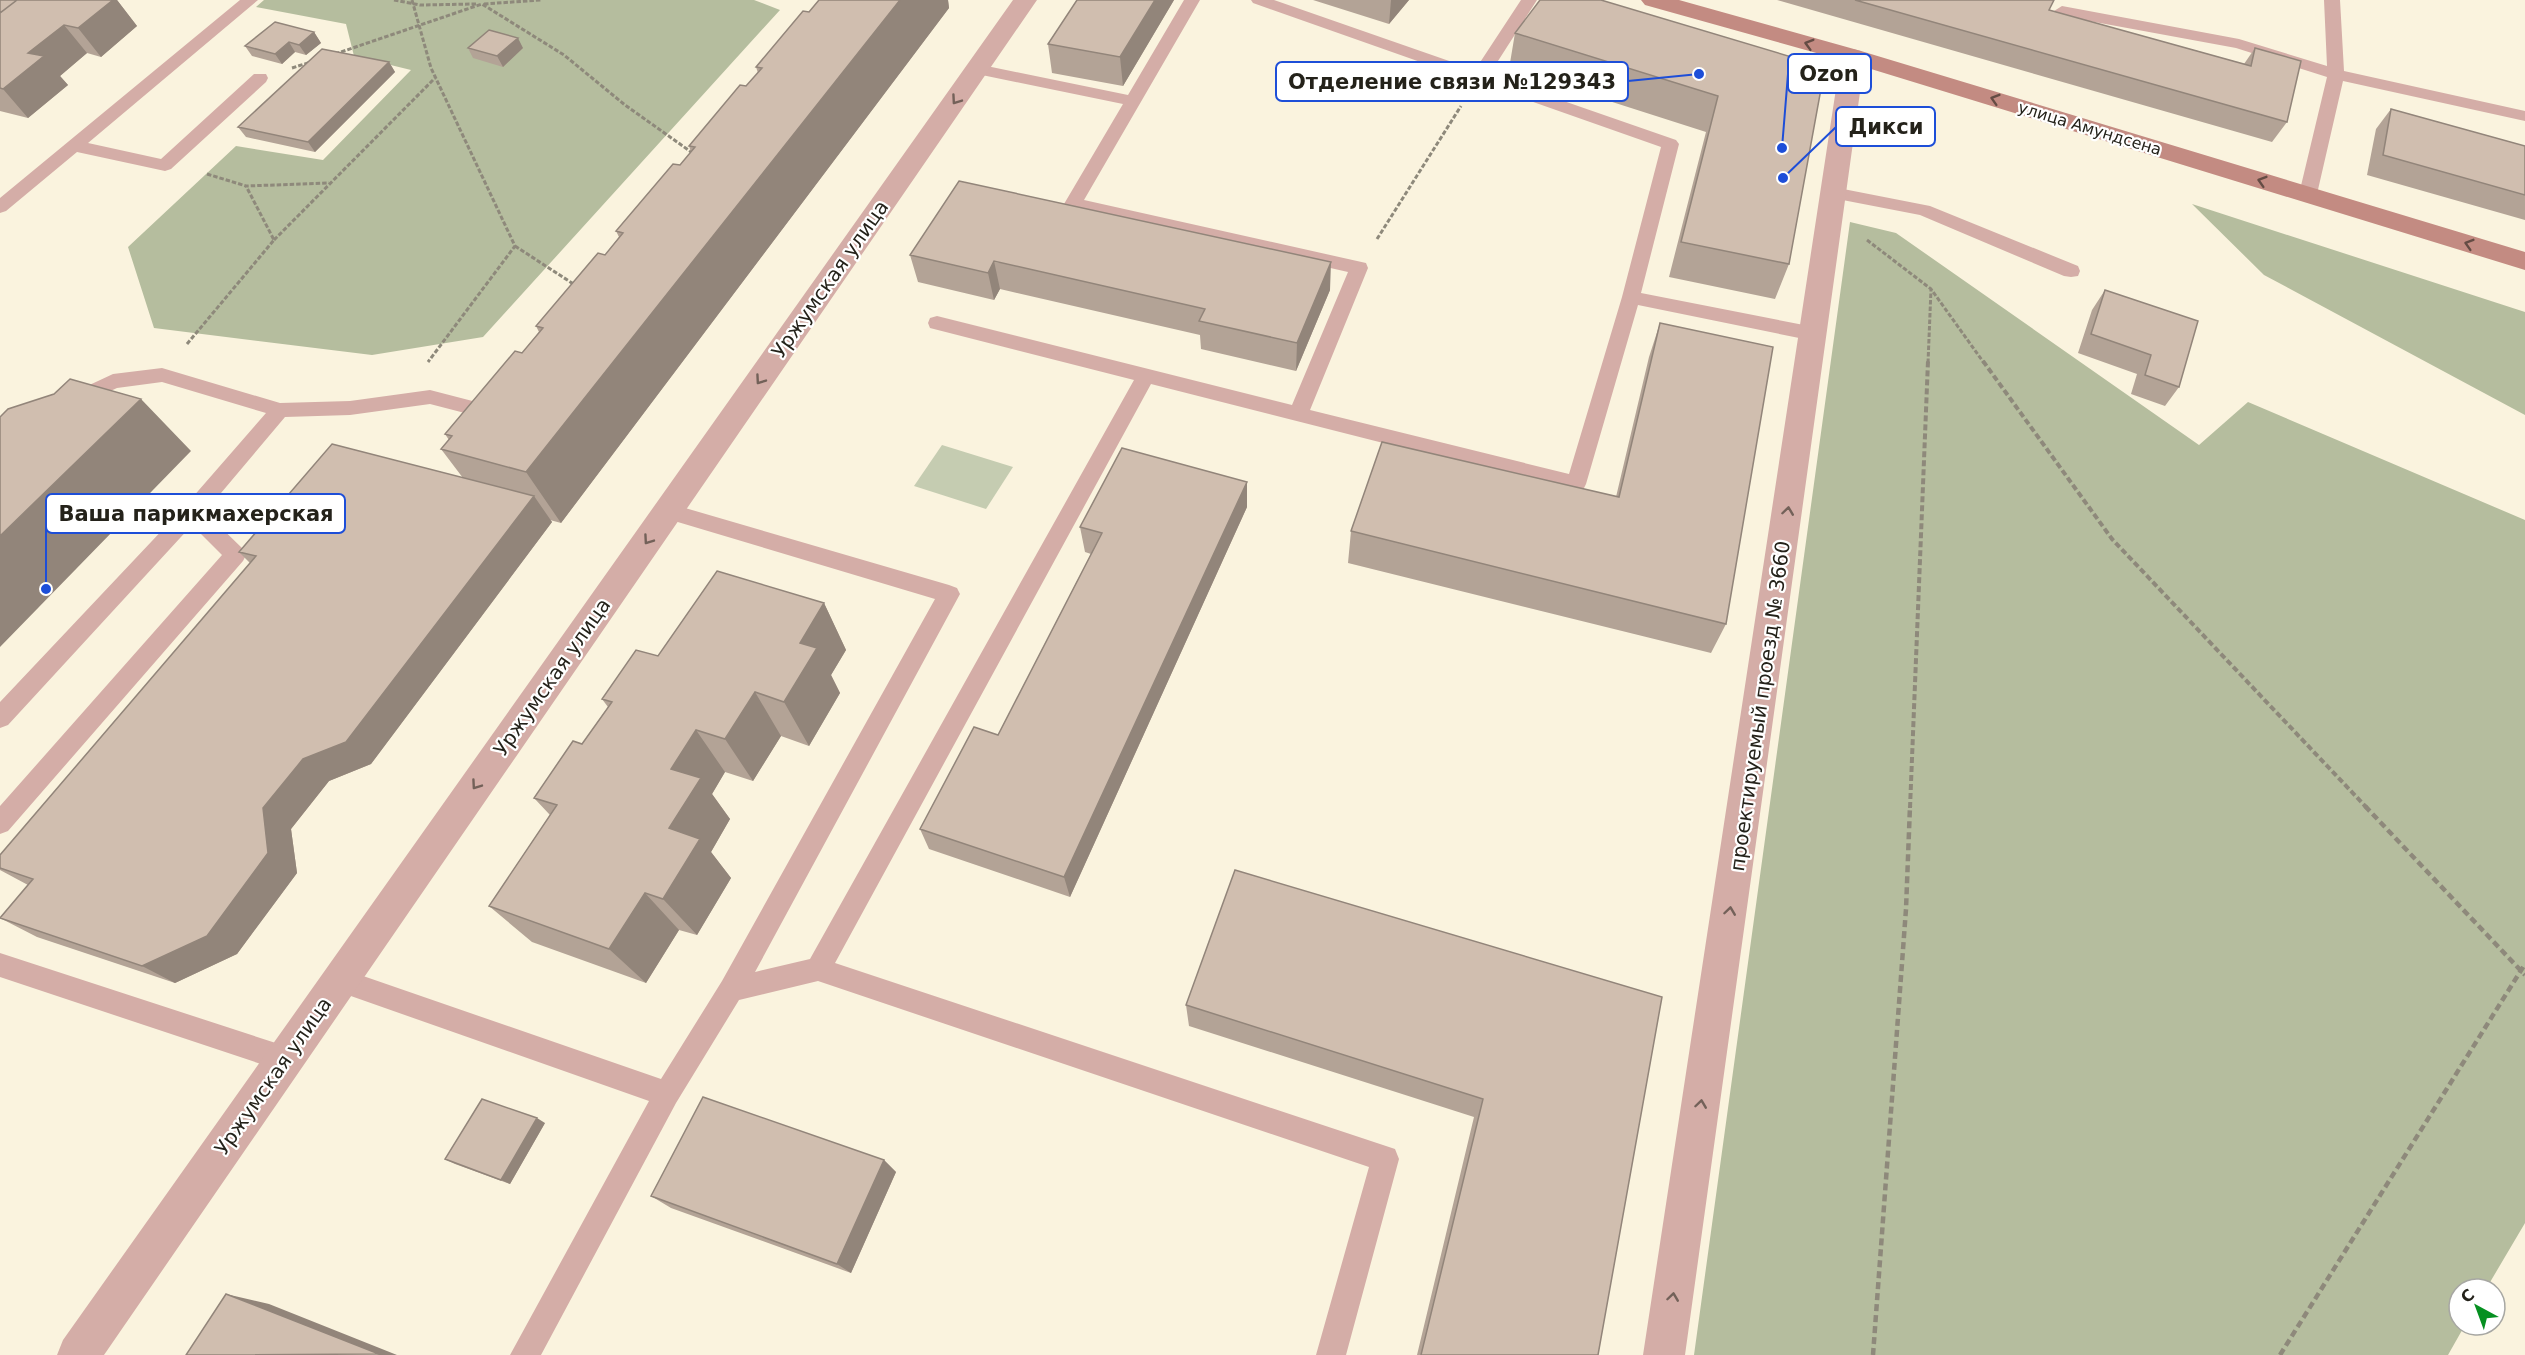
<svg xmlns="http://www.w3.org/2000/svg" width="2525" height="1355" font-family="'DejaVu Sans',sans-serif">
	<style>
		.green { fill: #c5ccb1 }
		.forest { fill: #b5bd9e }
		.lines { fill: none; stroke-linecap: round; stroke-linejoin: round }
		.path-far2 { stroke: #8e897b; stroke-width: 3; stroke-dasharray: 4.5 2; stroke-linecap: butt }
		.path-far1 { stroke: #8e897b; stroke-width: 4; stroke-dasharray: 6 3; stroke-linecap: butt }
		.path { stroke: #8e897b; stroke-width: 4.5; stroke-dasharray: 7 4; stroke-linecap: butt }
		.lane { fill: #d4ada7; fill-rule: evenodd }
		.street { fill: #d4ada7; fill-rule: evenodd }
		.secondary { fill: #c38b82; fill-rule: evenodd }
		.wall { fill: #b3a396 }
		.shaded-wall { fill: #92857a }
		.building { fill: #d0beaf; stroke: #92857a; stroke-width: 1.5 }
		.oneway { stroke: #644c44 }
		.oneway2 { stroke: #736159 }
		.labels { text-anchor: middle; stroke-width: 4.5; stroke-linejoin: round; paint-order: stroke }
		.far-street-label { font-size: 16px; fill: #24221a; stroke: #fff }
		.street-label { font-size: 20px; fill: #24221a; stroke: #fff }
		.leader { fill: none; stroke: #1d4ed8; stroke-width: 2 }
		.callout-dot { fill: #1d4ed8; stroke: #fff; stroke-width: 2 }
		.callout { fill: #fff; stroke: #1d4ed8; stroke-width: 2 }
		.callout-label { font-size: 21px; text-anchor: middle; font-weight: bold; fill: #24221a }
	</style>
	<rect width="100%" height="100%" fill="#faf3de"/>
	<path class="green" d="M942,445l71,22 -27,42 -72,-23z"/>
	<path class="forest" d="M264,0h490l26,10 -297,327 -111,18 -218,-27 -26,-81 108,-101 87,14 88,-90 -57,-14 -8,-32 -90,-17z
		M2192,204l333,108v103l-261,-140z
		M1850,222l46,11 303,212 49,-43 277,118v703l-39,66h-27v36h6l-17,30h-754z"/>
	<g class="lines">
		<path class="path-far2" d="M394,0l26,5 56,-1
			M412,0l19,68 84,178 -87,116
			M484,4l57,-4
			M335,54l147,-50 82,51 61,50 69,49
			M292,68l19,-6
			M1894,111l31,8
			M207,174l39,12 83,-3
			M1377,239l84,-133
			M274,240l162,-163
			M1867,240l64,49 53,74
			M515,246l60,39
			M187,344l87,-104 -28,-54
			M1928,363l3,-74"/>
		<path class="path-far1" d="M1983,361l129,178 255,269
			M1910,808l18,-447"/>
		<path class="path" d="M2365,806l160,169
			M1873,1355l33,-446 4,-103
			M2280,1355l245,-391"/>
		<path class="lane" d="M240,0h18l-170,143 73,16 93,-85h12l2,4 -2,4 -95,87 -6,2 -88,-19 -71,59 -6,2v-15z
			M1184,0h16l-116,200 282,63 2,5 -58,142 259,64 53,-177 39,-150 -408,-144 -2,-3h23l201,70 46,-70h16l-48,75 187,65 3,4 -38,149 173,34 7,2 3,5 -3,5 -7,2 -176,-36 -52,179 -3,6 -7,2 -425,-108 -316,579 560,186 4,10 -53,196h-30l53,-188 -551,-186 -79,19 -63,103 -135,252h-31l139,-254 -318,-112 -4,-9 4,-9 9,-3 321,111 61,-98 213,-382 -274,-82 -3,-6 3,-6 7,-2 281,82 8,3 3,6 -205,378 55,-13 324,-579 -204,-52 -2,-5 2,-5 7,-2 355,89 56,-133 -281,-64 -3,-4 59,-100 -146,-30 -8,-5 8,-5 151,31z
			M2324,0h16l4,71 181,40v10l-182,-40 -26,113 -3,4h-12l-3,-4 28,-117 -91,-29 -174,-32 -8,-5 8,-5 177,33 88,27z
			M1833,187l97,19 148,60 2,5 -2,5 -7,1 -7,-1 -144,-61 -93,-18 -3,-4 3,-4z
			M162,368l118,35 70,-2 80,-11 54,14 10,-6 7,2 3,5 -9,12 -7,2 -58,-15 -80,11 -65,2 -80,95 38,37 3,6 -3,6 -235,270 -8,3v-28l222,-251 -30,-30 -184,200 -8,3v-26l185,-196 81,-93 -104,-31 -45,6 -42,19 -7,-2 -3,-5 3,-5 45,-21z
			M0,953l285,93 9,4 4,9 -4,9 -9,4 -285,-95z"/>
		<path class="street" d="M1013,0h24l-933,1355h-47l6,-15z
			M1853,49l8,2 4,5 -180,1299h-42l198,-1299 4,-5z"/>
		<path class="secondary" d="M1641,0h38l182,51 664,201v18l-680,-209 -200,-56z"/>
	</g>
	<path class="wall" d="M0,0h117l20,26 -36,31 -14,-4 -27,23 8,9 -40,33 -28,-7z
		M818,0h130l1,8 -388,515 -11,-3 2,2 -181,242 -42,17 -38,48 6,44 -60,81 -62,29 -138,-46 -37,-19 28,-33 -28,-15v-15l250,-292 -11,-11 224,-74 -22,-29 8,-9 -4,-6 77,-81 17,-21 -3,-6 69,-71 14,-18 -3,-6 64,-66 11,-13 -2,-6 57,-60 12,-13 -2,-6 53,-55 9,-11z
		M1077,0h97l-51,86 -71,-13 -4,-29z
		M1313,0h96l-20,24z
		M1777,0h277l-5,10 195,54 11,-16 32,74 -15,20z
		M314,32l7,11 -15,12 -11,-3 -13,12 -30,-8 -7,-10z
		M1515,33l310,34 -36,197 -14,35 -106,-22 37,-145 -197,-63z
		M468,48h55l-20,19 -30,-9z
		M389,62l6,10 -80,80 -69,-15 -8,-10z
		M2391,109l134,37v74l-158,-45 9,-46z
		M910,255l420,35 -34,81 -95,-22 -1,-14 -200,-46 -6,11 -76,-18z
		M2105,290l74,97 -14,19 -34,-12 6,-20 -59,-21 14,-43z
		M1660,323l66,301 -15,29 -363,-90 3,-32 265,-34 33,-140z
		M1247,482v25l-177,390 -141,-48 -9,-20 78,-94 93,-181 -6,-2 -5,-25z
		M824,603l22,47 -15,25 9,18 -31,53 -28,-10 -28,45 -28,-9 -13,22 18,25 -19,33 20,26 -34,57 -18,-5 -33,53 -114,-41 -43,-36 61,-91 -16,-17 48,-54 26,-37 -6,-8 56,-43z
		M1662,997l-64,358h-181l57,-238 -285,-91 -3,-21z
		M545,1123l-35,61 -55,-20 -10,-5z
		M884,1160l12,12 -45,101 -180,-65 -20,-12z"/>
	<path class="shaded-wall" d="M113,0h4l20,26 -36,31 -23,-29z
		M900,0h48l1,8 -388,515 -35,-51z
		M1155,0h19l-51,86 -3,-29z
		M1391,0h18l-20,24z
		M64,25l23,28 -27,23 8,9 -40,33 -25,-29 25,-36z
		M314,32l7,11 -15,12 -7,-10z
		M518,38l5,10 -20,19 -6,-11z
		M289,42l6,10 -13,12 -7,-10z
		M389,62l6,10 -80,80 -7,-10z
		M994,261l6,28 -6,11 -6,-27z
		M1331,262l-1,28 -34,81 1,-28z
		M141,399l50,52 -191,196v-111z
		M1247,482v25l-177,390 -6,-20z
		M534,496l18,26 -181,242 -42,17 -38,48 6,44 -60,81 -62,29 -33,-17 121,-158 40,-49z
		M824,603l22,47 -15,25 9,18 -31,53 -25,-44 16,-59z
		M755,692l26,44 -28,45 -28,-42z
		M696,730l29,42 -13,22 18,25 -19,33 20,26 -34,57 -34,-36 6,-71 2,-59z
		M645,893l34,37 -33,53 -37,-34z
		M537,1118l8,5 -35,61 -9,-4z
		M884,1160l12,12 -45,101 -14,-9z
		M226,1294l43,10 128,51h-18z"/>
	<path class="building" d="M0,0h17l-17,13z
		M17,0h96l-35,28 -14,-3 -36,28 16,3 -41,33 -3,-1v-75z
		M819,0h81l-374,472 -85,-23 11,-13 -7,-2 70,-83 7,2 21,-25 -7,-2 62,-73 7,2 18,-22 -7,-2 57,-67 7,1 15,-18 -6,-1 51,-61 6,1 16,-18 -6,-1 47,-56 6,1z
		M1077,0h78l-35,57 -72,-13z
		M1540,0h61l224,67 -36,197 -108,-22 37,-146 -203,-63z
		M1855,0h199l-5,10 202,56 4,-18 46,13 -14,61z
		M275,22l39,10 -15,13 -10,-3 -14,12 -30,-8z
		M489,30l29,8 -21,18 -29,-8z
		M322,49l67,13 -81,80 -70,-15z
		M2391,109l134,37v49l-142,-40z
		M959,181l372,81 -34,81 -98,-22 6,-12 -211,-48 -6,12 -78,-18z
		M2105,290l93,31 -19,66 -34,-12 6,-20 -60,-21z
		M1660,323l113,24 -47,277 -375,-93 31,-89 237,55z
		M70,379l71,20 -141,137v-119l8,-8 46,-15z
		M332,444l202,52 -188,246 -43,17 -40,49 5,45 -61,83 -65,30 -142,-48 33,-39 -33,-11v-13l256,-299 -17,-4z
		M1122,448l125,34 -183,395 -144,-48 54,-102 24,8 104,-202 -22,-6z
		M717,571l107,32 -24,40 17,5 -33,54 -29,-10 -30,47 -29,-9 -25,39 30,9 -32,50 31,11 -37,60 -18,-6 -36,56 -120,-43 68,-101 -23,-7 39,-57 9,3 30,-42 -10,-3 34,-49 22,6z
		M1235,870l427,127 -64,358h-177l62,-256 -297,-94z
		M703,1097l181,63 -47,104 -186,-68z
		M482,1099l55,19 -36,62 -56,-21z
		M226,1294l153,60 -193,1z"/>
	<defs><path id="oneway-chevron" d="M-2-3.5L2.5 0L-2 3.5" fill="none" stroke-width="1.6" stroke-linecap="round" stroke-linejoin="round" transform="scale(1.5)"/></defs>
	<g class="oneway">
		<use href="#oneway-chevron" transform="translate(1809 44) rotate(-164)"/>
		<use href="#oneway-chevron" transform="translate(1995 99) rotate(-163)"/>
		<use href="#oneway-chevron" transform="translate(2262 181) rotate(-163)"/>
		<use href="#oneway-chevron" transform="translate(2469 244) rotate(-163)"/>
	</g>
	<g class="oneway2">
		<use href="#oneway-chevron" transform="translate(956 100) rotate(125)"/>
		<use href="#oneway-chevron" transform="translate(760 380) rotate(125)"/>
		<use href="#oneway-chevron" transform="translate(1788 511) rotate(-82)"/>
		<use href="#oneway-chevron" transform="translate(648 540) rotate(125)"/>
		<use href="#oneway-chevron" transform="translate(476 785) rotate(125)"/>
		<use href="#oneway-chevron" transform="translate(1730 911) rotate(-82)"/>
		<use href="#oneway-chevron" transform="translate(1701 1104) rotate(-82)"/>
		<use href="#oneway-chevron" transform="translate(1673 1297) rotate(-82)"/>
	</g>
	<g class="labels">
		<g class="far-street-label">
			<text transform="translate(2090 128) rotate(17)" y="6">улица Амундсена</text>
		</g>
		<g class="street-label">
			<text transform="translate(830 279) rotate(-55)" y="7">Уржумская улица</text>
			<text transform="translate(552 677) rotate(-55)" y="7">Уржумская улица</text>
			<text transform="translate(1760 706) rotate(-82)" y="7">проектируемый проезд № 3660</text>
			<text transform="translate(273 1076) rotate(-55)" y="7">Уржумская улица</text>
		</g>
	</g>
	<path class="leader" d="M1782 148L1788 74M1699 74L1628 81M1783 178L1836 127M46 589L46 514"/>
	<g class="callout-dot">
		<circle cx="1782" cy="148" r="6"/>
		<circle cx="1699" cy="74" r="6"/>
		<circle cx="1783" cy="178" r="6"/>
		<circle cx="46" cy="589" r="6"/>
	</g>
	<g class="callout">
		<rect x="1788" y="54" width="83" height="39" rx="6"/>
		<rect x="1276" y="62" width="352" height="39" rx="6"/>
		<rect x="1836" y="107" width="99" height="39" rx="6"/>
		<rect x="46" y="494" width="299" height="39" rx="6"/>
	</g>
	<g class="callout-label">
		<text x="1829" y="81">Ozon</text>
		<text x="1452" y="89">Отделение связи №129343</text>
		<text x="1886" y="134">Дикси</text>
		<text x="196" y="521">Ваша парикмахерская</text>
	</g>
	<g transform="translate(2477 1307) rotate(319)"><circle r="28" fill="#ffffff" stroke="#a7a7a3" stroke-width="1.5"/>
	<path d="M0-4.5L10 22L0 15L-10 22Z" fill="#069021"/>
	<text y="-9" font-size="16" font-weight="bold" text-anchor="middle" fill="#24221a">С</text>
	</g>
</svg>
